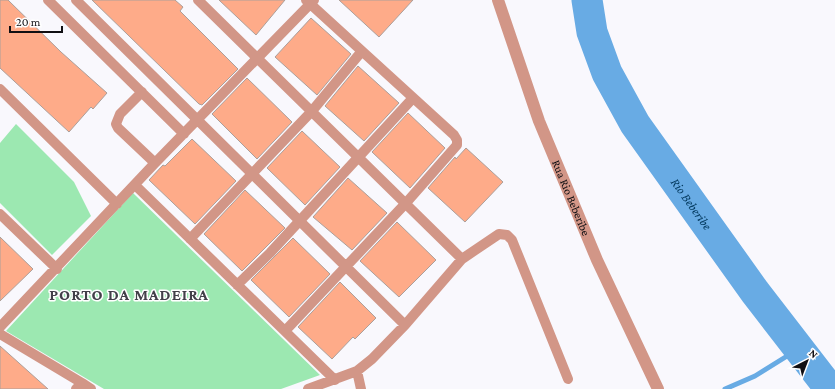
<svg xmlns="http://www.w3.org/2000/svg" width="835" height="389" font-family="'Crimson Pro',serif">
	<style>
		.park { fill: #9ce8b1 }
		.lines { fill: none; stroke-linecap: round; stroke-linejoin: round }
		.stream { stroke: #68abe4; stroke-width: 5 }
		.river { stroke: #68abe4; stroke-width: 31 }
		.building { fill: #feab89; stroke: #ac9f9a }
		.service { stroke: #d29687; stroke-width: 10 }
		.minor { stroke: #d29687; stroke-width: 12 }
		.labels { text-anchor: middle; stroke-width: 3; stroke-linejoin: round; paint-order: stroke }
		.street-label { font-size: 12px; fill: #100f13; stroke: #fff }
		.water-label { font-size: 13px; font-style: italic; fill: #02385d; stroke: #fff }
		.district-label { font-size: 16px; font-weight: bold; letter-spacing: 1px; fill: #424049; stroke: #fff }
	</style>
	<rect width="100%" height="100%" fill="#f9f8fd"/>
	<path class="park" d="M16,124l58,58 17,34 -39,39 -52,-52v-60z
		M133,193l187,182 -39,14h-177l-98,-58z"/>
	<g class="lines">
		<path class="stream" d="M725,389l30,-13 45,-28"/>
		<path class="river" id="s1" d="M587,0l5,32 15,41 28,51 120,168 75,97"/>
	</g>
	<path class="building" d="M0,0h8l53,52 46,41 -14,16 -2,-2 -22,25 -69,-64z
		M92,0h83l8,7 -3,4 58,58 -36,36 -3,-1z
		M219,0h66l-29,35z
		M339,0h74l-34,37z
		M311,18l40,36 -34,41 -42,-38z
		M358,66l41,37 -35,38 -39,-35z
		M247,78l45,44 -35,37 -45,-45z
		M408,113l37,35 -35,40 -38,-36z
		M302,131l38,36 -35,38 -38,-37z
		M192,139l44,42 -41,43 -46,-44 14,-15 2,1z
		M466,148l37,34 -38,40 -37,-34 27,-31 1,2z
		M348,178l39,35 -35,37 -39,-33z
		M245,190l40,38 -43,43 -38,-37z
		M397,222l39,38 -37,37 -39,-36z
		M0,237l33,32 -33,32z
		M293,238l37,36 -41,43 -38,-37z
		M340,282l36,36 -21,21 -2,-2 -21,22 -34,-32z
		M0,346l48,43h-48z"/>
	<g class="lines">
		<path class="service" d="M48,0l136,134
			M76,0l329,325
			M198,0l264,259
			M0,89l117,115
			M142,92l-22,22 -4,10 2,4 37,35
			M135,185l200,195
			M0,214l57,55
			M190,239l122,-128 50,-60
			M237,285l33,-32 143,-155
			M0,327l155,-164 159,-163
			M285,331l121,-128 51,-58v-5l-3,-5 -148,-135
			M0,334l82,49 -6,6
			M357,371l4,18
			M82,383l9,6
			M308,389l49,-18 15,-12 33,-34 57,-66 37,-25 8,1 5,5 56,139"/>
		<path class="minor" id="s2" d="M498,0l41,121 58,139 61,129"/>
	</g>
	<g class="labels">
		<g class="street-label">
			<text dy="4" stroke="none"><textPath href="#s2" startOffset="211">Rua Rio Beberibe</textPath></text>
		</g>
		<g class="water-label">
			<text dy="5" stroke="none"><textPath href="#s1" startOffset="232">Rio Beberibe</textPath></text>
		</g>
		<g class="district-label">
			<text x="129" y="300">PORTO DA MADEIRA</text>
		</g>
	</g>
	<g transform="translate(807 361) rotate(42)" stroke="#ffffff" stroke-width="3" paint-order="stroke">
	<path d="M0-3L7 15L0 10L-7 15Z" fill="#100f13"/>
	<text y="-6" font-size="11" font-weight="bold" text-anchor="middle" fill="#100f13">N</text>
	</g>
	<path d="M10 26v6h52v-6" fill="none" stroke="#100f13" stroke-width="2"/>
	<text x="16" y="26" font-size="12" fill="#100f13" stroke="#ffffff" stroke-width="3" paint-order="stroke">20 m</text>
</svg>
